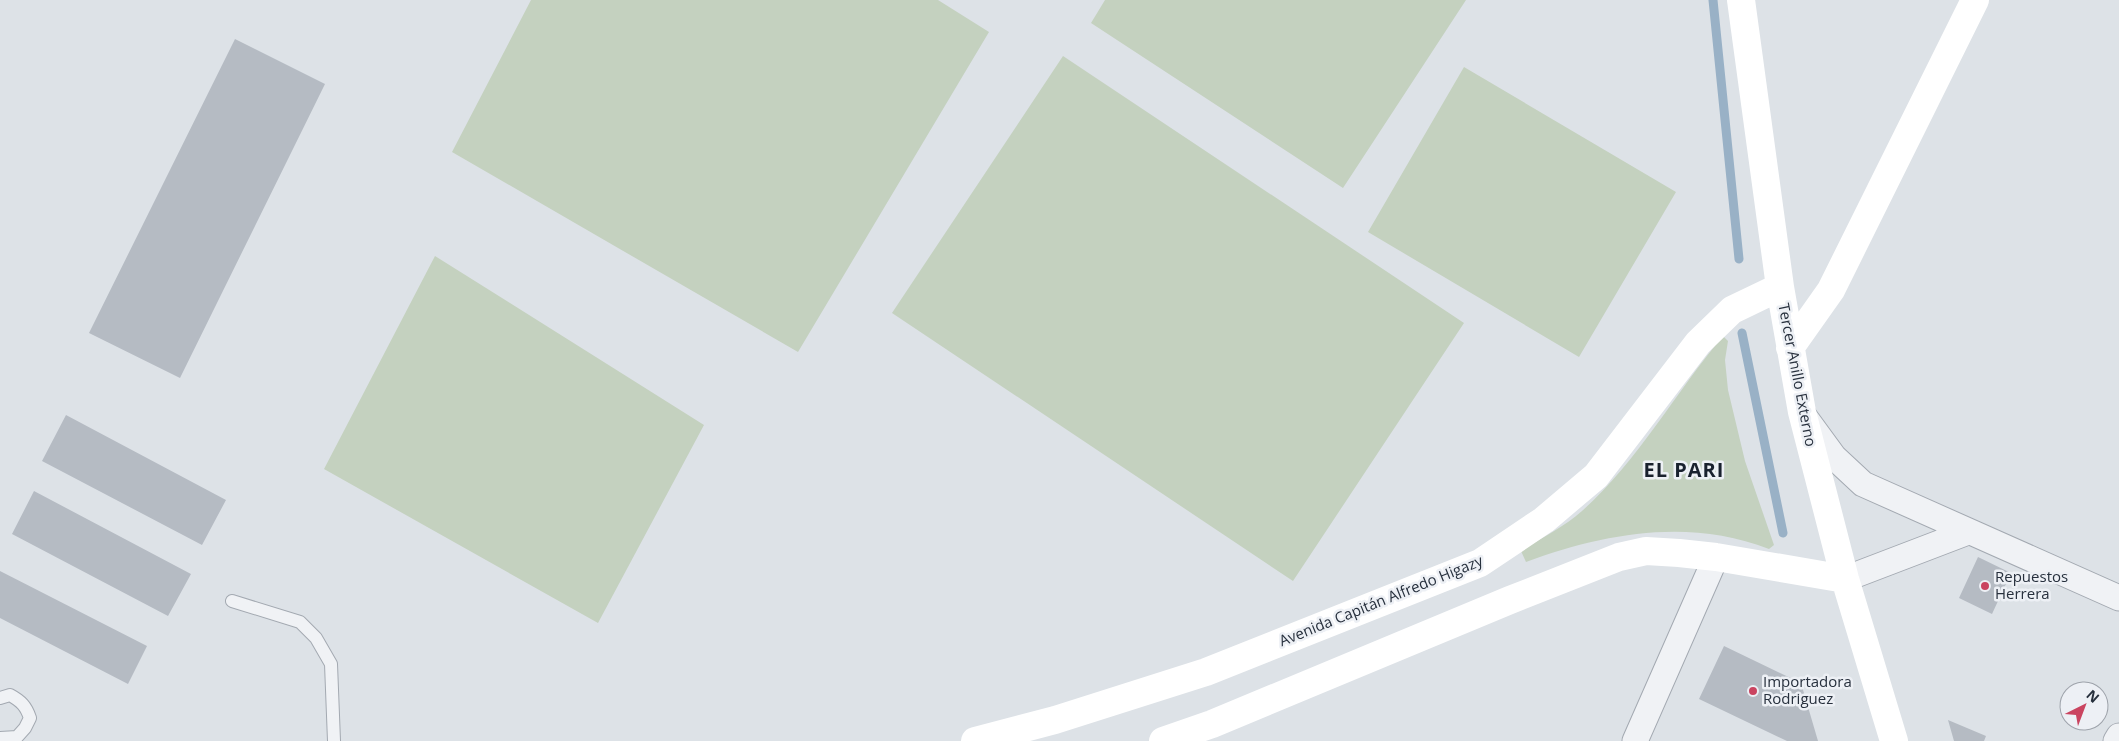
<svg xmlns="http://www.w3.org/2000/svg" width="2119" height="741" font-family="'Open Sans',sans-serif">
	<style>
		.green { fill: #c4d1bf }
		.lines { fill: none; stroke-linecap: round; stroke-linejoin: round }
		.stream { stroke: #99b1c6; stroke-width: 9 }
		.building { fill: #b5bbc3 }
		.lane-casing { stroke: #a3a9b1; stroke-width: 14 }
		.street-casing { stroke: #a3a9b1; stroke-width: 27 }
		.lane { stroke: #f0f2f5; stroke-width: 12 }
		.street { stroke: #f0f2f5; stroke-width: 25 }
		.secondary { stroke: #fff; stroke-width: 28 }
		.poi-dot { fill: #ca4460; stroke: #edf0f5; stroke-width: 2 }
		.labels { text-anchor: middle; stroke-width: 5; stroke-linejoin: round; paint-order: stroke }
		.street-label { font-size: 15px; fill: #27303d; stroke: #edf0f5 }
		.poi-label { font-size: 15px; fill: #27303d; stroke: #edf0f5; text-anchor: start }
		.district-label { font-size: 20px; font-weight: bold; letter-spacing: 1px; fill: #19212e; stroke: #edf0f5 }
	</style>
	<rect width="100%" height="100%" fill="#dde2e7"/>
	<path class="green" d="M531,0h407l51,32 -191,320 -346,-200z
		M1105,0h361l-123,188 -252,-165z
		M1063,56l401,267 -171,258 -401,-268z
		M1464,67l212,125 -97,165 -211,-125z
		M435,256l269,169 -106,198 -274,-154z
		M1723,336l5,5 -3,19 3,30 17,71 29,84 -5,4c-80,-31 -164,-16 -243,13l-5,-11c20,-13 43,-24 61,-40 56,-50 93,-118 141,-175z"/>
	<g class="lines">
		<path class="stream" d="M1713,0l26,259
			M1742,333l41,200"/>
	</g>
	<path class="building" d="M235,39l90,45 -145,294 -91,-45z
		M66,415l160,85 -24,45 -160,-84z
		M34,491l157,83 -23,42 -156,-82z
		M1978,557l33,16 -19,41 -33,-16z
		M0,571l147,75 -19,38 -128,-66z
		M1724,646l77,37 17,58h-31l-88,-42z
		M1948,720l38,16 -2,5h-30z"/>
	<g class="lines">
		<defs>
			<path id="lane" d="M232,601l68,21 16,16 15,26 3,77
				M0,698l10,-3c11,6 16,11 20,23l-5,10 -8,9 -17,1"/>
			<path id="street" d="M1804,416l30,41 29,27 256,114
				M1845,579l123,-47
				M1635,741l81,-184
				M2116,741l3,-5"/>
		</defs>
		<use href="#lane" class="lane-casing"/>
		<use href="#street" class="street-casing"/>
		<use href="#lane" class="lane"/>
		<use href="#street" class="street"/>
		<path class="secondary" d="M1741,0l39,287 22,125 43,167 49,162
			M1790,348l41,-58 144,-290
			M975,741l80,-21 151,-48 274,-109 64,-43 52,-44 102,-133 34,-33 48,-23
			M1163,741l49,-17 298,-124 109,-43 27,-6 33,2 37,4 129,22"/>
	</g>
	<g class="poi-dot">
		<circle cx="1985" cy="586" r="5"/>
		<circle cx="1753" cy="691" r="5"/>
	</g>
	<g class="labels">
		<g class="street-label">
			<text transform="translate(1797 375) rotate(79)" y="5">Tercer Anillo Externo</text>
			<text transform="translate(1381 601) rotate(-22)" y="5">Avenida Capitán Alfredo Higazy</text>
		</g>
		<g class="poi-label">
			<text x="1995" y="582">Repuestos<tspan x="1995" dy="17">Herrera</tspan></text>
			<text x="1763" y="687">Importadora<tspan x="1763" dy="17">Rodriguez</tspan></text>
		</g>
		<g class="district-label">
			<text x="1684" y="477">EL PARI</text>
		</g>
	</g>
	<g transform="translate(2084 706) rotate(42)"><circle r="24" fill="#edf0f5" stroke="#9ea3ab"/>
	<path d="M0-4L9 19L0 12L-9 19Z" fill="#ca4460"/>
	<text y="-8" font-size="14" font-weight="bold" text-anchor="middle" fill="#27303d">N</text>
	</g>
</svg>
